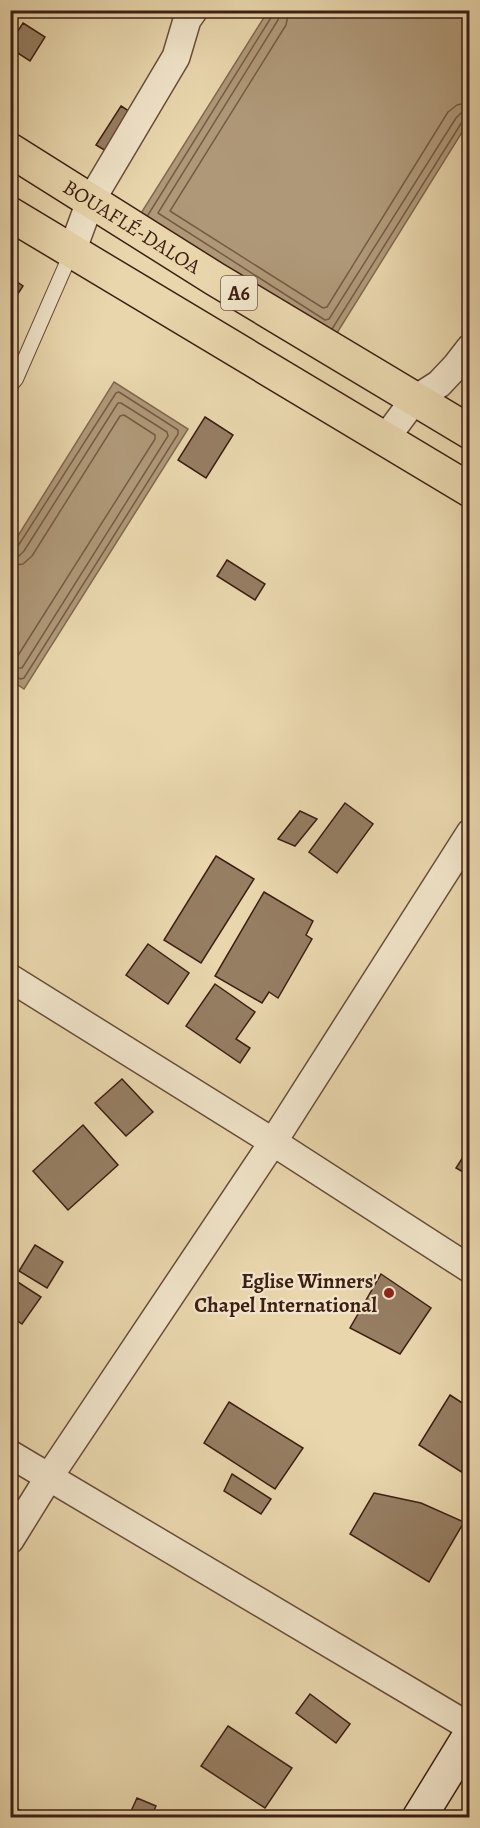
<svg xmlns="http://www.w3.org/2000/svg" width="480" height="1828" font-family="Alegreya,serif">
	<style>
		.water { fill: #af9878; stroke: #81684f; stroke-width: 1.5 }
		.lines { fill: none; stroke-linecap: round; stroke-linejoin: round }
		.shore { stroke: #765c45; stroke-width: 1.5 }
		.building { fill: #967e63; stroke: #3d1f12; stroke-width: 1.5 }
		.lane-casing { stroke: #684d39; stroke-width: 16 }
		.street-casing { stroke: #684d39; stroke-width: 30 }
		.secondary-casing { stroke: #3d1f12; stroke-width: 36 }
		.highway-casing { stroke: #3d1f12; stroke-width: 36 }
		.lane { stroke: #f1e4ca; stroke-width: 14 }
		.street { stroke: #f1e4ca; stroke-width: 27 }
		.secondary { stroke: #f1e4ca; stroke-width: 33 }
		.highway { stroke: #e9d6ad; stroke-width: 33 }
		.poi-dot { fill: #8f2418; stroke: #f1e4ca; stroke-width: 2 }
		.labels { text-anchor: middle; stroke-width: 4.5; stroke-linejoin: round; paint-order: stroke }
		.shield { fill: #f1e4ca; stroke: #735a49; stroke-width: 1.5 }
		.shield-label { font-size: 20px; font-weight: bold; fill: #3d1f12 }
		.street-label { font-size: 21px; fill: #3d1f12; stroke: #f1e4ca }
		.poi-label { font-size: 21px; font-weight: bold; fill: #3d1f12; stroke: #f1e4ca; text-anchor: end }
	</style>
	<rect width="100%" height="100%" fill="#e9d6ad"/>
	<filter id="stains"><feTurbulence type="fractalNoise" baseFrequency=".00333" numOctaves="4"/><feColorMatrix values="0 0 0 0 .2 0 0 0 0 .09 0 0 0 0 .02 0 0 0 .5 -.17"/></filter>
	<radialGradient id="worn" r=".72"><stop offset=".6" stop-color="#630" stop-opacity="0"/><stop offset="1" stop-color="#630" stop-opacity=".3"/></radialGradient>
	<path class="water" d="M268,11h201v110l-137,220 -194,-123z
		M114,382l74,47 -164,260 -13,-9v-133z"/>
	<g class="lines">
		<path class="shore" d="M280,10l-2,10 -120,193 167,107 4,-1 127,-201 5,-5 9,-2
			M289,10l-3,15 -116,186 153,97 4,-1 121,-195 9,-7 13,-3
			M148,215l124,-199 1,-6
			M332,329l130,-207 8,-3
			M10,550l8,-4 98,-153 3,-1 59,38v4l-154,244 -3,1 -11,-4
			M10,557l9,-1 5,-5 94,-148h3l46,29 1,4 -146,232h-12
			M10,566l13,-2 9,-8 88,-140 4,-1 31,20v4l-138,218 -7,2"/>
	</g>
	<path class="building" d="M23,23l22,14 -15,24 -20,-13v-5z
		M121,106l14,9 -24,39 -15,-9z
		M10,277l13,9 -13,20z
		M205,417l28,18 -27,43 -28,-18z
		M227,560l38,24 -10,16 -38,-24z
		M345,803l28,21 -36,49 -28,-21z
		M300,811l17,8 -22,27 -17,-7z
		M216,856l38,23 -53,84 -37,-23z
		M264,892l49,29 -7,14 6,4 -34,59 -9,-6 -7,11 -47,-27z
		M148,944l41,29 -21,31 -42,-29z
		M215,984l40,28 -19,27 14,9 -10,15 -54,-37z
		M122,1079l31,33 -27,24 -31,-33z
		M83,1125l35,40 -50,45 -35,-39z
		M470,1146v30l-14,-8z
		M35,1245l28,17 -16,26 -28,-17z
		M381,1274l50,34 -31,46 -50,-26z
		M10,1277l31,20 -19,27 -12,-8z
		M450,1395l20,13v55l-7,10 -44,-28z
		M229,1402l74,46 -28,41 -71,-46z
		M232,1474l39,25 -10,15 -37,-23z
		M374,1493l47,10 43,19 -35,60 -79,-48z
		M310,1694l40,30 -14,19 -40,-30z
		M228,1726l64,42 -27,40 -64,-42z
		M137,1798l19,8 -5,12h-23z
		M10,1804l22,14h-9l-13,-9z"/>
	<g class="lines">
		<defs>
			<path id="lane" d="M10,386l6,-7 56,-128"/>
			<path id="street" d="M72,251l18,-49 86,-145 11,-37 7,-10
				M385,439l29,-39 25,-16 17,-18 14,-18
				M10,978l263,164 197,127
				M10,1454l460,273
				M10,1540l39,-63 224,-335 197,-309"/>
			<path id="secondary" d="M419,1818l51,-83"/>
			<g id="highway">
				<path id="s1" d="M10,150l205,129 255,153"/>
				<path d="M10,214l460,276"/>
			</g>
		</defs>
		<use href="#lane" class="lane-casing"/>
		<use href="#street" class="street-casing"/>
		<use href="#secondary" class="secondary-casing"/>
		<use href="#highway" class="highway-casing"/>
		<use href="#lane" class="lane"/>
		<use href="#street" class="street"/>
		<use href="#secondary" class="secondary"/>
		<use href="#highway" class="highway"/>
	</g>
	<circle class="poi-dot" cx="389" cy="1293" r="6"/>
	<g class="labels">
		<rect class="shield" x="221" y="276" width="36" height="34" rx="4.5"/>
		<g class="shield-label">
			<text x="239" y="300">A6</text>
		</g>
		<g class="street-label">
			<text dy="7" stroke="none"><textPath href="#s1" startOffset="144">BOUAFLÉ-DALOA</textPath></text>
		</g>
		<g class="poi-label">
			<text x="377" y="1288">Eglise Winners'<tspan x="377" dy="24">Chapel International</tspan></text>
		</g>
	</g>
	<rect width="480" height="1828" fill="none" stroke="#e9d6ad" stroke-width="36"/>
	<rect x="12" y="12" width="456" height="1804" fill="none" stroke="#3d1f12" stroke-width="3"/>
	<rect x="18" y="18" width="444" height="1792" fill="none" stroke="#3d1f12" stroke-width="1.5"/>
	<rect width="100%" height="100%" filter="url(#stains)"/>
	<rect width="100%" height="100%" fill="url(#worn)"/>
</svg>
